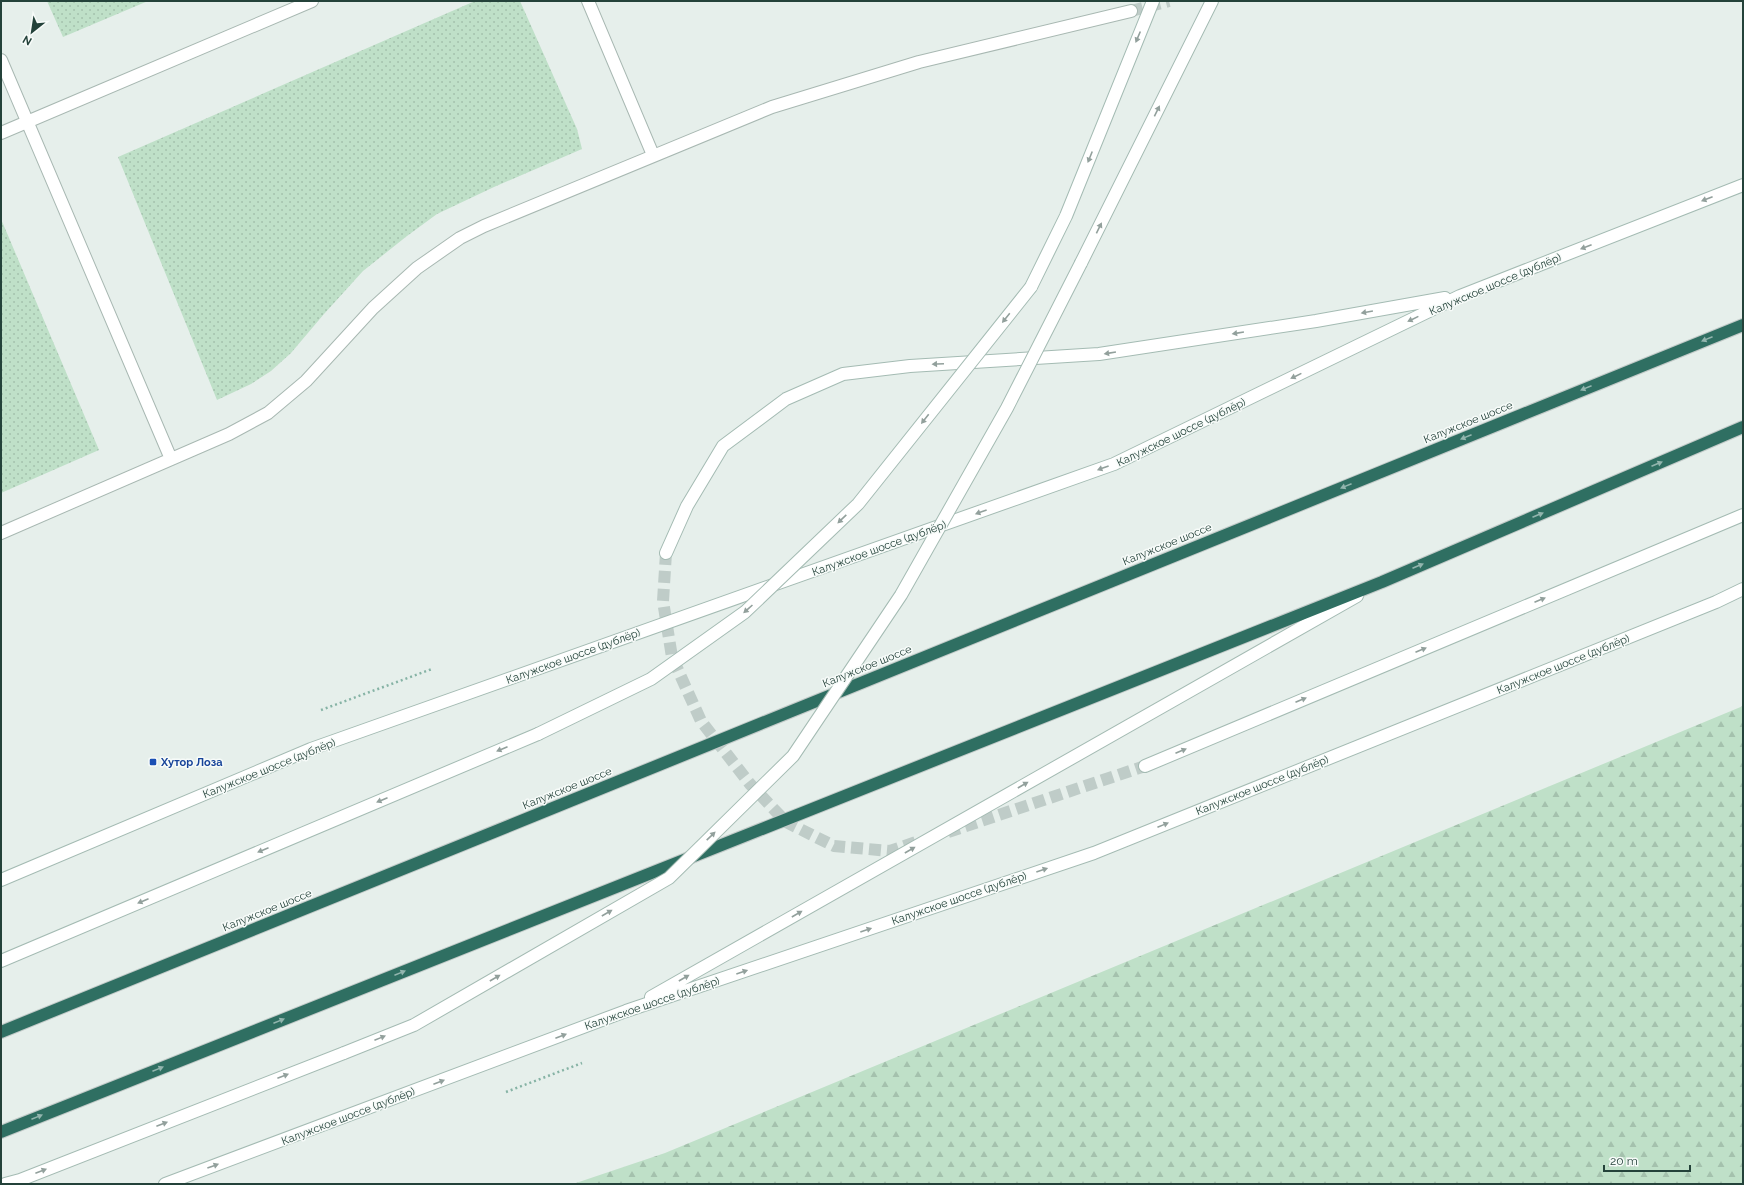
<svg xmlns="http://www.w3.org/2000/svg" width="1744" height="1185" font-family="Raleway,sans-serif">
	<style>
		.grass { fill: url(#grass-dots) }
		.forest { fill: url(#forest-firs) }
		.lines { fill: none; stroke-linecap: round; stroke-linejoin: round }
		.street-tunnel { stroke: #bfccc8; stroke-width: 12; stroke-dasharray: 12 6; stroke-linecap: butt }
		.secondary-tunnel { stroke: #bfccc8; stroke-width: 12; stroke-dasharray: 12 6; stroke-linecap: butt }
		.street-casing { stroke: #a8b8b2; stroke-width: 14 }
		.secondary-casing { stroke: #a4bbb3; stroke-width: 14 }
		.highway-casing { stroke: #c2cac8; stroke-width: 14 }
		.path { stroke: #86b3a5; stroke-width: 2.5; stroke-dasharray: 2 3; stroke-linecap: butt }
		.street { stroke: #fff; stroke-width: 12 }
		.secondary { stroke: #fff; stroke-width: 12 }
		.highway { stroke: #2f6f62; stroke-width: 12 }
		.secondary-bridge-casing { stroke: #a4bbb3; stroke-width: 14; stroke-linecap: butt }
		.secondary-bridge { stroke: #fff; stroke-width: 12 }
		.oneway { fill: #92a09c }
		.oneway2 { fill: #93b5ae }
		.transit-dot { fill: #1a4fb4; stroke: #f7fbf9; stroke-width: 1.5 }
		.labels { text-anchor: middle; stroke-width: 3; stroke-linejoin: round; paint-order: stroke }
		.street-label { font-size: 11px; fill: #24423a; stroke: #f7fbf9 }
		.transit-label { font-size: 11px; font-weight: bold; fill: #164399; stroke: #f7fbf9; text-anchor: start }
	</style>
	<defs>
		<pattern id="grass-dots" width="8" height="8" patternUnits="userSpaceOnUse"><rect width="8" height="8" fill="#bfe0c8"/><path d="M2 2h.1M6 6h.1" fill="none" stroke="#a4c1ad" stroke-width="1.8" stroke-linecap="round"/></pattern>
		<pattern id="forest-firs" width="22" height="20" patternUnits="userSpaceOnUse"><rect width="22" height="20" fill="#bfe0c8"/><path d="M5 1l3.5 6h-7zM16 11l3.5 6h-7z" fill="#a4c1ad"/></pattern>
	</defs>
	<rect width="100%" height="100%" fill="#e6efeb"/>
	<path class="grass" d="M47,1h101l-85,36z
		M475,1h45l57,128 5,20 -88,38 -57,27 -30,22 -44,35 -39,43 -33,39 -20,18 -20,13 -34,16 -99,-243z
		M1,219l98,231 -98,43z"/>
	<path class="forest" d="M1743,706v478h-1170l92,-31z"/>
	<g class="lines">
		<path class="street-tunnel" d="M1131,11l38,-10"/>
		<path class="secondary-tunnel" d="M666,553l-3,48 9,56 29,64 49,63 36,38 48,24 56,5 29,-10
			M948,832l197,-66"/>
		<defs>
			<path id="street" d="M588,1l65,154
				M1,60l170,399
				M1,133l311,-132
				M1,533l228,-99 39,-21 38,-32 67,-73 44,-40 43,-30 24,-12 288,-119 147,-45 212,-51"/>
			<path id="secondary" d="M1081,263l131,-262
				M1031,287l35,-71 87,-215
				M666,553l21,-47 36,-60 63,-47 57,-25 67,-8 189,-12 217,-33 129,-23
				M1145,766l598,-251
				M1,880l310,-131 803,-285 346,-168 283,-111
				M1,961l537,-227
				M651,997l706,-401
				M5,1184l15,-4 324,-127
				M165,1184l461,-173 468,-158 622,-251 27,-13"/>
			<path id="highway" d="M1,1032l1742,-707
				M1,1132l1381,-550 361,-155"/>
		</defs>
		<use href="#street" class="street-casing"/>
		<use href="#secondary" class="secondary-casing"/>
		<use href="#highway" class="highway-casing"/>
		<path class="path" d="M321,710l111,-41
			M506,1092l76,-29"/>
		<use href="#street" class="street"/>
		<use href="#secondary" class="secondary"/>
		<use href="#highway" class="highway"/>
		<defs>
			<path id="secondary-bridge" d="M538,734l113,-55 94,-67 113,-108 173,-217
				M344,1053l70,-28 255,-147 124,-122 108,-161 106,-187 74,-145"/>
		</defs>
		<use href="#secondary-bridge" class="secondary-bridge-casing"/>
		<use href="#secondary-bridge" class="secondary-bridge"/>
	</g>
	<defs><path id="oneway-solid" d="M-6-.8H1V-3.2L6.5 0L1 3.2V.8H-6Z"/></defs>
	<g class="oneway">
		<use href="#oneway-solid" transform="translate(1138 37) rotate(113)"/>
		<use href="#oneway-solid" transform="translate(1157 111) rotate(-64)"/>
		<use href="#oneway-solid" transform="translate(1090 157) rotate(112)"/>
		<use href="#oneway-solid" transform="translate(1707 199) rotate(159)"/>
		<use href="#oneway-solid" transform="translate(1099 228) rotate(-64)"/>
		<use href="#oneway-solid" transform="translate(1586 247) rotate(159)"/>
		<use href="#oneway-solid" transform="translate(1367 312) rotate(170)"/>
		<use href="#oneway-solid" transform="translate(1006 318) rotate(129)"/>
		<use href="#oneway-solid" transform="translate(1413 319) rotate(154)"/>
		<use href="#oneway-solid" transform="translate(1238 333) rotate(171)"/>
		<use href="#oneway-solid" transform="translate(1110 353) rotate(171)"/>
		<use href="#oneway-solid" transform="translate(938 364) rotate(177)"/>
		<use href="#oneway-solid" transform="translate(1296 376) rotate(154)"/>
		<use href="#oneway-solid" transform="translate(925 419) rotate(128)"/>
		<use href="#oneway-solid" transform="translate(1103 468) rotate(160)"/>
		<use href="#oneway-solid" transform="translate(981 512) rotate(160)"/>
		<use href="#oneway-solid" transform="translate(842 519) rotate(136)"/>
		<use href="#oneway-solid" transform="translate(1540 600) rotate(-23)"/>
		<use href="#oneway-solid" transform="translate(748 609) rotate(138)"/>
		<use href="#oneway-solid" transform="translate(1421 650) rotate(-23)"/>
		<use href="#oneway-solid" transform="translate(1301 700) rotate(-23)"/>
		<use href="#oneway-solid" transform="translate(502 749) rotate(157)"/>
		<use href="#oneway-solid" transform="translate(1181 751) rotate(-23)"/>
		<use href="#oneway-solid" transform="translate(1023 785) rotate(-30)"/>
		<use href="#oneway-solid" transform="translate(382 800) rotate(157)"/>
		<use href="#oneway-solid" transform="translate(1163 825) rotate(-22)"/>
		<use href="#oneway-solid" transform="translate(711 836) rotate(-44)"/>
		<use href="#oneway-solid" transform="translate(263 850) rotate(157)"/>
		<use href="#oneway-solid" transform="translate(910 850) rotate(-30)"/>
		<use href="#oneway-solid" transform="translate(1042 870) rotate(-19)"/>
		<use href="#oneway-solid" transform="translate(143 901) rotate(157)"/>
		<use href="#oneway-solid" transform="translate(607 913) rotate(-30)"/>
		<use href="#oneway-solid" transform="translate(797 914) rotate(-30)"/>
		<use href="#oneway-solid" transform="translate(866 930) rotate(-19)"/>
		<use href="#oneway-solid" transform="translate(742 972) rotate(-19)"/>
		<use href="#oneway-solid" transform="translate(495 978) rotate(-30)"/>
		<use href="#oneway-solid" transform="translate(684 978) rotate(-30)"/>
		<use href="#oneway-solid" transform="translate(561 1036) rotate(-21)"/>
		<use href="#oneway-solid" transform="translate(380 1038) rotate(-22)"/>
		<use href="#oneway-solid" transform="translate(283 1076) rotate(-21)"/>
		<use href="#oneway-solid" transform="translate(439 1082) rotate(-21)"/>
		<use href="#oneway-solid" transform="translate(162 1124) rotate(-21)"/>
		<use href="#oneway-solid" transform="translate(213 1166) rotate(-20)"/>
		<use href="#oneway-solid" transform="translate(41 1171) rotate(-21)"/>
	</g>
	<g class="oneway2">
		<use href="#oneway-solid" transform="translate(1707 339) rotate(158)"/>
		<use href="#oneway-solid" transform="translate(1586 388) rotate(158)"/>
		<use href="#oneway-solid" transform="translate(1466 437) rotate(158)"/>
		<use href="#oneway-solid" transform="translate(1657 464) rotate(-23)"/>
		<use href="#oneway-solid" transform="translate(1346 486) rotate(158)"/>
		<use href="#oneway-solid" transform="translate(1538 515) rotate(-23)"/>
		<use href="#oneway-solid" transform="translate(1418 566) rotate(-23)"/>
		<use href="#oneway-solid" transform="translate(400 973) rotate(-22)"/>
		<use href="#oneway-solid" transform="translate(279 1021) rotate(-22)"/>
		<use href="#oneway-solid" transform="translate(158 1069) rotate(-22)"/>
		<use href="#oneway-solid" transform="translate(37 1117) rotate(-22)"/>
	</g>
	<rect class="transit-dot" x="149" y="758" width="8" height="8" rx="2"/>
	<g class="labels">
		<g class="street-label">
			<text transform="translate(1495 284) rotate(-23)" y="4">Калужское шоссе (дублёр)</text>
			<text transform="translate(1468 422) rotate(-22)" y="4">Калужское шоссе</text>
			<text transform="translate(1181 432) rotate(-26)" y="4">Калужское шоссе (дублёр)</text>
			<text transform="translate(1167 544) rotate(-22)" y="4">Калужское шоссе</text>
			<text transform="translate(879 548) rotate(-20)" y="4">Калужское шоссе (дублёр)</text>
			<text transform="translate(573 656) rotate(-20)" y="4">Калужское шоссе (дублёр)</text>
			<text transform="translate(1563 664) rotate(-22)" y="4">Калужское шоссе (дублёр)</text>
			<text transform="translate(867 666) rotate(-22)" y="4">Калужское шоссе</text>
			<text transform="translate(269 768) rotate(-22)" y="4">Калужское шоссе (дублёр)</text>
			<text transform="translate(1262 785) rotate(-22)" y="4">Калужское шоссе (дублёр)</text>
			<text transform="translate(567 788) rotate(-22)" y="4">Калужское шоссе</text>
			<text transform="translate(959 898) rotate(-19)" y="4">Калужское шоссе (дублёр)</text>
			<text transform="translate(267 910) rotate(-22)" y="4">Калужское шоссе</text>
			<text transform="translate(652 1003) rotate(-19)" y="4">Калужское шоссе (дублёр)</text>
			<text transform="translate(348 1116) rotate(-21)" y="4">Калужское шоссе (дублёр)</text>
		</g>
		<g class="transit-label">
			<text x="161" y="766">Хутор Лоза</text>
		</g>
	</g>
	<rect width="1744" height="1185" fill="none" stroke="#24423a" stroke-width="4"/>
	<g transform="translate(32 32) rotate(210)" stroke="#f7fbf9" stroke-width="3" paint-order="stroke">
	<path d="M0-3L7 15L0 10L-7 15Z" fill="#24423a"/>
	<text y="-6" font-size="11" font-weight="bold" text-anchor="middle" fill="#24423a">N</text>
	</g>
	<path d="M1604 1165v6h86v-6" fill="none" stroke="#24423a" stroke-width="2"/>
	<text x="1610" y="1165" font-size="12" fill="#24423a" stroke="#f7fbf9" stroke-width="3" paint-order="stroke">20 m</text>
</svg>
